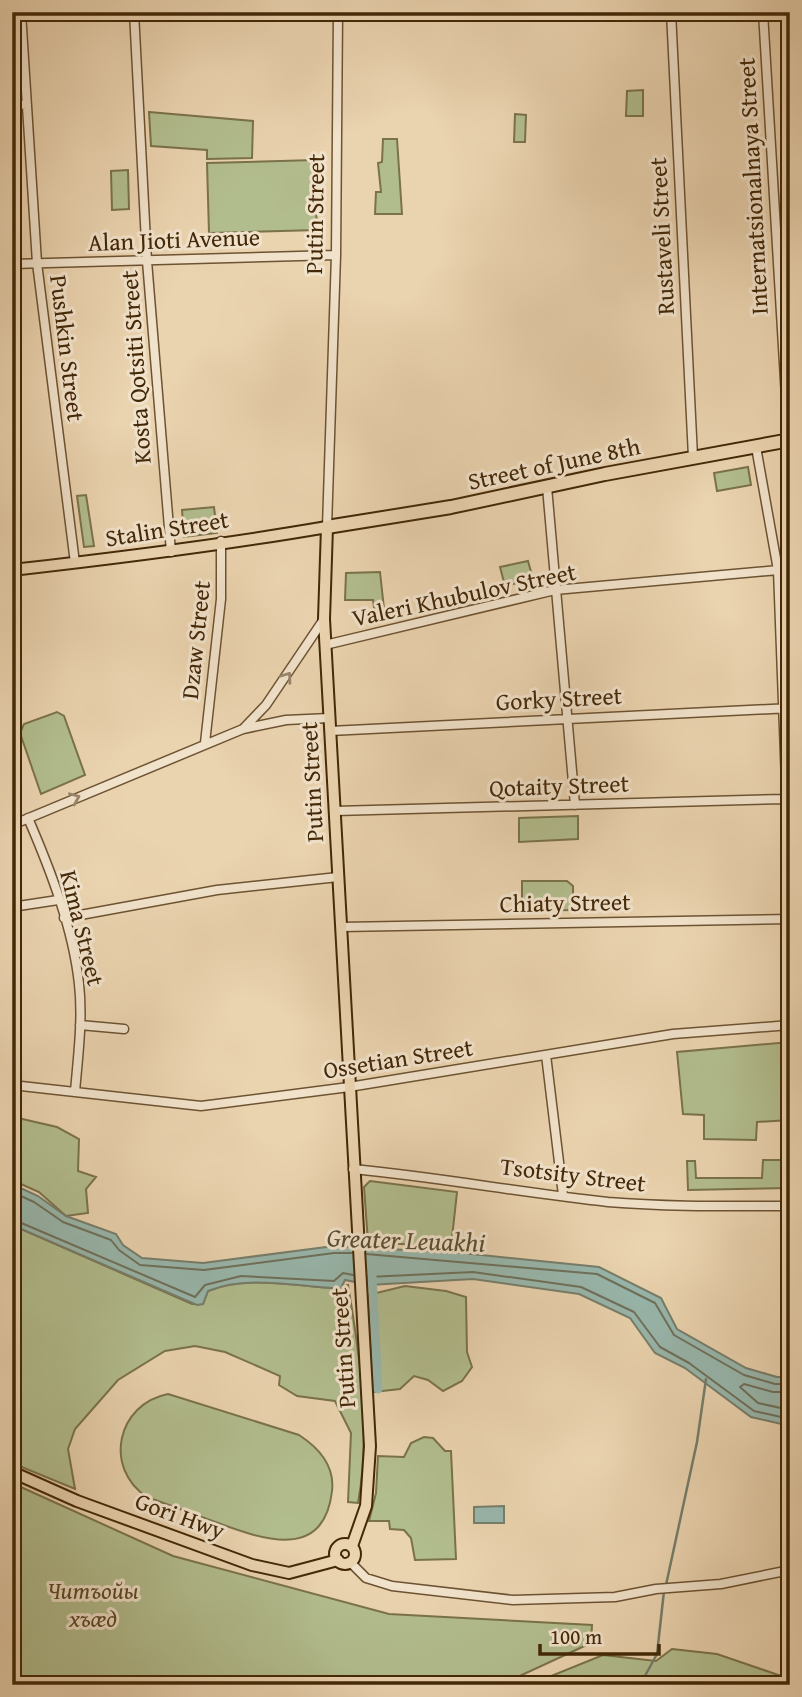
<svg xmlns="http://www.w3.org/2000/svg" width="802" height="1697" font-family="'Gentium Book Plus',serif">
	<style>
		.green { fill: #b2bd8e; stroke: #7a724b; stroke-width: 2 }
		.water { fill: #98b7ad; stroke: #767e6b; stroke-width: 2 }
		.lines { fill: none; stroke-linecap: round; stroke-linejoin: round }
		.shore { stroke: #6e705a; stroke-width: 2 }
		.stream { stroke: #767e6b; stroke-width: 2.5 }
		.canal { stroke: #98b7ad; stroke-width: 9 }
		.minor-casing { stroke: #6d5332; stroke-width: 11 }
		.major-casing { stroke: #432808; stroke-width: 14 }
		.highway-casing { stroke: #432808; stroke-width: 16 }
		.minor { stroke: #f1e2cb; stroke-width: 8 }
		.major { stroke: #ead3af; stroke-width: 10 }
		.highway { stroke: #ead3af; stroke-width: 12 }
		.oneway { stroke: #9a856a }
		.labels { text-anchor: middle; stroke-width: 6; stroke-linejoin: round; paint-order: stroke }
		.street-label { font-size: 24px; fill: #432808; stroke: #f1e2cb }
		.park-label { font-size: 24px; font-style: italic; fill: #594623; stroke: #f1e2cb }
		.water-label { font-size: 26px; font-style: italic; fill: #584c31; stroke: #f1e2cb }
	</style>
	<rect width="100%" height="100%" fill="#ead3af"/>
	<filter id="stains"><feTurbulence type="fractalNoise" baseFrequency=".00286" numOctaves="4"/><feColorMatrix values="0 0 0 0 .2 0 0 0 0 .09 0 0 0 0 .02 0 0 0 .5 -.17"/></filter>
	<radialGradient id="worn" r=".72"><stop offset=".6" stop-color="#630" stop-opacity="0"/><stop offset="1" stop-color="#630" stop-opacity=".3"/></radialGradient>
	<path class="green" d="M643,90v26h-17l1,-25z
		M149,112l104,9 -1,37 -45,1v-9l-56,-4z
		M515,114l11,1 -1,27h-11z
		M383,139h14l5,75h-27l1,-22h5l-3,-29 4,-1z
		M314,160l3,70 -108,3 -2,-70z
		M128,170l1,39 -17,1 -1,-39z
		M748,467l3,18 -34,6 -3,-18z
		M86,495l8,51 -10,1 -7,-51z
		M214,507l3,26 -33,4 -2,-27z
		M528,561l5,18 -28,7 -5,-19z
		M380,572l5,46 -9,2 -3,-20h-28l1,-27z
		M57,712l7,4 21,59 -44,19 -21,-61 4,-9z
		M578,816v23l-59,3v-24z
		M522,881h45l6,5v24l-51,1z
		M790,1042v78l-33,2 -1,18 -52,-1v-24l-21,-1 -6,-62z
		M18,1118l39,9 22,12 -1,32 18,6 -10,12 2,24 -22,3 -27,-24 -27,-12v-59z
		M763,1160h22v9l5,1v18l-102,2 -1,-29h8l1,17h66z
		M370,1181l87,11 -6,55 -83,-5 -4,-55z
		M12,1225l180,79h11l5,-13c38,-16 86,-5 126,-3l14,-3c12,71 23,147 10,218l-10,-1 3,-69 -16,-32 -38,-5 -18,-11 1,-9 -55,-24 -30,-6 -30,5 -47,29 -43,49 -7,20 7,40 -63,-26z
		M405,1286l41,5 20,6 1,55 5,15 -10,14 -19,10 -15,-11 -14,-4 -14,13 -26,3 -6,-97z
		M168,1394l131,41c20,13 36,31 33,56 -8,71 -70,48 -114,32 -24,-9 -47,-17 -71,-26 -44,-29 -30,-93 21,-103z
		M424,1437l9,1 12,13h6l5,108 -41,1 -4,-22 -7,-8 -14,-1 -1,-8h-20l7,-28 2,-37 26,1 7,-14z
		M12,1483l161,73 216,58 203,11 -1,18 -91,42h-488z
		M672,1649l45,5 73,25v6h-261l74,-30 53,6z"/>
	<path class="water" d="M12,1184l26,12 28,20 50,18 7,11 19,13 61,5 131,-17 128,7 137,14 62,31 16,31 69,39 31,9h13v49l-39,-9 -66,-49 -30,-15 -25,-35 -51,-24 -106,-15 -104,6 -24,-5 -4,8h-7c-40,-2 -88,-13 -126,3l-5,13 -6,1 -185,-80z
		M504,1506v17h-30v-16z"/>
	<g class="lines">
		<path class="shore" d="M12,1192l22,10 29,20 48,18 8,10 21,15 64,5 130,-17h18
			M12,1219l183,78 10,-12 36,-9 93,5 9,-8 10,2
			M366,1254l231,20 58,29 19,32 70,40 31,9h15
			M368,1277l105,-5 108,15 53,25 26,35 29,16 65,48 36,8
			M790,1392h-17l-29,-8 -4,3 18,16 32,7"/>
		<path class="stream" d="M666,1585l31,-143 9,-63
			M640,1685l17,-31 7,-63"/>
		<path class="canal" d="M372,1276l6,113"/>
		<defs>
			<path id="minor" d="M21,12l16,251 38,300
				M134,12l13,249 24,291
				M671,12l22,445
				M763,12l27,452
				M12,104l15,1
				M12,264l324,-9
				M756,447l22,123 12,318
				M547,487l28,318
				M327,527l9,-272 2,-243
				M325,645l230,-55 223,-20 12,-4
				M243,729l23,-24 58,-86
				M330,731l460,-23
				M205,743l16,-144v-58
				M335,811l450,-12
				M28,818c22,51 45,110 51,166 4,35 -1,72 -4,108
				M12,825l231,-96 43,-9 43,-2
				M12,907l46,-7
				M64,918l153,-28 121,-13
				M341,927l449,-8
				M80,1025l44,4
				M546,1055l17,140
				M12,1085l189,21 148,-19 324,-53 117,-9
				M353,1169c85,8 170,24 255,33 61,5 121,4 182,4
				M350,1562l16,16 26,8 121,14 102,-3 41,-8 65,-5 69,-14"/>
			<path id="major" d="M12,570c106,-12 211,-25 315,-43l-3,92 46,827 -4,60 -14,40
				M12,1472l65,29 175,64 37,8 49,-13
				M335 1554a10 10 0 1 1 20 0a10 10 0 1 1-20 0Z"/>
			<path id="highway" d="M327,527l124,-20 154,-33 185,-34"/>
		</defs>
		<use href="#minor" class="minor-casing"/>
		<use href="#major" class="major-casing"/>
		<use href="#highway" class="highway-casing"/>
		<use href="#minor" class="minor"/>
		<use href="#major" class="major"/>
		<use href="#highway" class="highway"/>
	</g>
	<defs><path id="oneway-chevron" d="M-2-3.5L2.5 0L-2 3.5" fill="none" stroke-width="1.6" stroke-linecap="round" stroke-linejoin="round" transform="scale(1.75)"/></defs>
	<g class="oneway">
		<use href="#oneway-chevron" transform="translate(287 677) rotate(-54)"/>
		<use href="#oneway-chevron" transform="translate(75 798) rotate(-23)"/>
	</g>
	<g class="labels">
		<g class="street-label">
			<text transform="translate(753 186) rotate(-93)" y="8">Internatsionalnaya Street</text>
			<text transform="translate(315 214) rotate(-89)" y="8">Putin Street</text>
			<text transform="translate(662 236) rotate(-93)" y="8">Rustaveli Street</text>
			<text transform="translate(174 240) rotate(-2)" y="8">Alan Jioti Avenue</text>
			<text transform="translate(67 348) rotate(83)" y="8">Pushkin Street</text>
			<text transform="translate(136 367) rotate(-94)" y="8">Kosta Qotsiti Street</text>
			<text transform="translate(554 464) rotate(-12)" y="8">Street of June 8th</text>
			<text transform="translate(167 529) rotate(-9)" y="8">Stalin Street</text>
			<text transform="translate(464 595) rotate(-12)" y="8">Valeri Khubulov Street</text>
			<text transform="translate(196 640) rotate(-84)" y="8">Dzaw Street</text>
			<text transform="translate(559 699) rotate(-3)" y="8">Gorky Street</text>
			<text transform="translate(312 782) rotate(-93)" y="8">Putin Street</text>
			<text transform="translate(559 786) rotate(-2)" y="8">Qotaity Street</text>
			<text transform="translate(565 903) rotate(-1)" y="8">Chiaty Street</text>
			<text transform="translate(82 928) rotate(76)" y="8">Kima Street</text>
			<text transform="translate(398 1059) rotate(-9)" y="8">Ossetian Street</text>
			<text transform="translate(573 1175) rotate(7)" y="8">Tsotsity Street</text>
			<text transform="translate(343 1348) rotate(-94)" y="8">Putin Street</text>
			<text transform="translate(180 1516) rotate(20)" y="8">Gori Hwy</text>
		</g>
		<g class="park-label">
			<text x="93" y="1599">Читъойы<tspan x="93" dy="28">хъæд</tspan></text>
		</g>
		<g class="water-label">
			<text transform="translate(406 1240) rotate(2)" y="9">Greater Leuakhi</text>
		</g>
	</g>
	<rect width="802" height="1697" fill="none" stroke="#ead3af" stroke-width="42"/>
	<rect x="14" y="14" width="774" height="1669" fill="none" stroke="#432808" stroke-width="3.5"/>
	<rect x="21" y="21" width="760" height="1655" fill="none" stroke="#432808" stroke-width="2"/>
	<path d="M540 1644v10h119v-10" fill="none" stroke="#432808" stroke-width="3.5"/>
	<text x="550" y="1644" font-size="21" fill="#432808" stroke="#f1e2cb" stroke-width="5" paint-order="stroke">100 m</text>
	<rect width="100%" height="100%" filter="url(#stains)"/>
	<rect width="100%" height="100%" fill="url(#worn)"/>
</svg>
